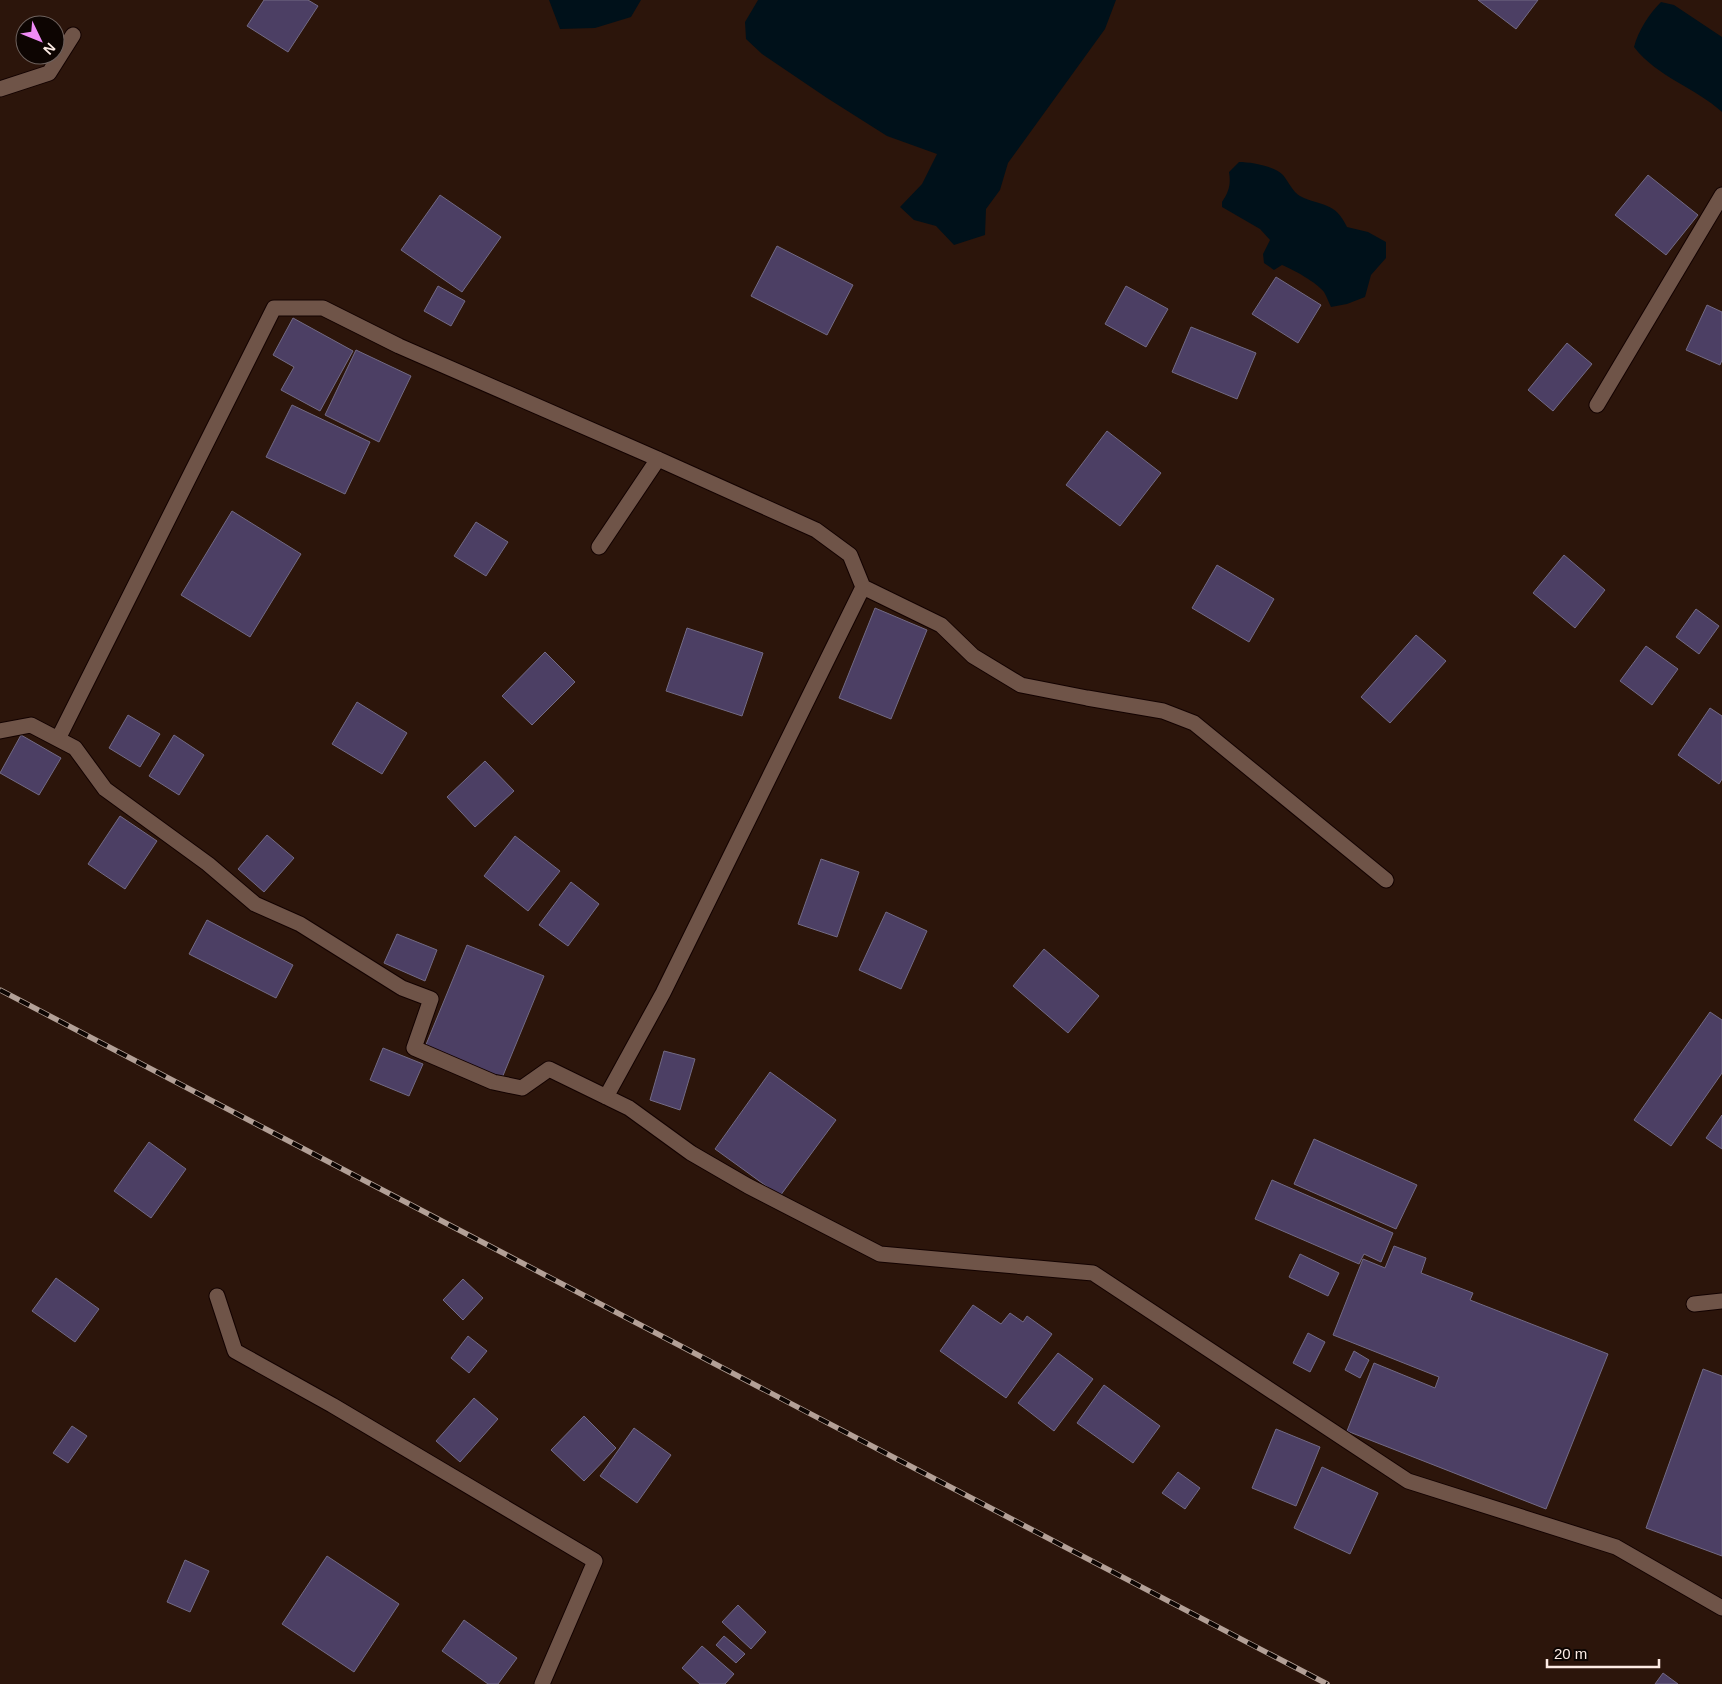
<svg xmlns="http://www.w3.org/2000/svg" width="1722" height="1684" font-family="Helvetica,sans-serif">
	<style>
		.water { fill: #00111a }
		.building { fill: #4c3f64; stroke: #726a84 }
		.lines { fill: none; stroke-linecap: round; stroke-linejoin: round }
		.minor-casing { stroke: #130200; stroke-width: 17 }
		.minor { stroke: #6f5448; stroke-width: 15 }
		.rail-casing { stroke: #b3a097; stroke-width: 5.5 }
		.rail { stroke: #0d0502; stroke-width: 4; stroke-dasharray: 11; stroke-linecap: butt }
	</style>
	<rect width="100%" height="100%" fill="#2c150b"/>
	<path class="water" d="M549,0h92l-10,17 -36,11 -35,1z
		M758,0h358l-11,29 -97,134 -8,27 -14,19 -1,26 -31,10 -18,-19 -22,-6 -14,-13 22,-23 15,-30 -50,-18 -60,-38 -65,-44 -16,-15 -1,-17z
		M1661,2l13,3 48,32v75c-26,-24 -65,-35 -88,-65 4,-16 15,-33 27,-45z
		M1239,162c12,0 35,4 44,13 5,6 10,17 17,21 22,11 35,5 47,31l21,5 18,10v16l-15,17 -6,22 -18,7 -16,3c-2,-4 -4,-10 -7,-15 -8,-10 -30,-22 -42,-27l-8,5 -10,-7 -1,-9 7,-14 -10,-11 -38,-22v-5c7,-10 9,-18 7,-30z"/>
	<path class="building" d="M264,0h44l10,6 -30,46 -41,-26z
		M1478,0h60l-22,29z
		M1648,175l50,40 -32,40 -51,-40z
		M440,195l61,42 -39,55 -61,-42z
		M777,246l76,39 -26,50 -76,-39z
		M1276,277l45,28 -23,38 -46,-29z
		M438,286l27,15 -14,25 -27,-15z
		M1126,286l42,23 -22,38 -41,-23z
		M1707,305l15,7v48l-2,5 -34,-15z
		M293,318l60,33 -33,60 -39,-21 13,-23 -21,-12z
		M1191,327l65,26 -19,46 -65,-27z
		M1567,343l25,21 -39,47 -25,-21z
		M356,350l55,26 -32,66 -54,-27z
		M292,405l78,37 -25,52 -79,-37z
		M1107,431l54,42 -41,53 -54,-41z
		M232,511l69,43 -51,83 -69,-42z
		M476,522l32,20 -22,34 -32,-20z
		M1564,555l41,35 -30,38 -42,-35z
		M1217,565l57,34 -25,43 -57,-34z
		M875,608l52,22 -36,89 -52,-21z
		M1696,609l23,17 -20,28 -23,-17z
		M687,628l76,25 -21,63 -76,-25z
		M1416,635l30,26 -56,62 -29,-26z
		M1646,646l32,23 -26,36 -32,-24z
		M545,652l30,30 -43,43 -30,-29z
		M357,702l50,31 -25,41 -50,-30z
		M1710,708l12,8v63l-3,5 -41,-29z
		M128,715l32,19 -20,33 -31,-19z
		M21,735l40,23 -22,37 -39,-22z
		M174,735l30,20 -25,40 -30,-19z
		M485,761l29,30 -39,36 -28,-30z
		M120,816l37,25 -32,48 -37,-25z
		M267,835l27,23 -30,34 -26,-23z
		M515,836l45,35 -32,40 -44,-35z
		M821,859l38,13 -22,65 -39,-13z
		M571,882l28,22 -31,42 -29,-21z
		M886,912l41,19 -26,58 -42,-19z
		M207,920l86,45 -17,33 -87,-44z
		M397,934l40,16 -12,31 -41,-18z
		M467,945l77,31 -42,102 -77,-31z
		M1044,949l55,47 -31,37 -55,-47z
		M1710,1012l12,8v53l-51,73 -37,-26z
		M383,1048l40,16 -14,32 -39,-16z
		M664,1051l31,8 -15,51 -30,-10z
		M770,1072l66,48 -56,76 -65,-47z
		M1722,1115v34l-16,-11z
		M1314,1139l103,46 -21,44 -102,-45z
		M149,1142l37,27 -35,49 -37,-27z
		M1272,1180l121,53 -12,29 -17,-8 -5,10 -104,-45z
		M1394,1246l32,12 -5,15 52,20 -3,7 138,54 -62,155 -199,-78 27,-68 61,25 4,-11 -106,-42 30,-76 22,9z
		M1300,1254l39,19 -11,23 -39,-19z
		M56,1278l43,31 -24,33 -43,-31z
		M463,1279l20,19 -20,22 -20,-20z
		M973,1305l28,19 9,-11 13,9 4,-6 25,18 -46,64 -66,-47z
		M1308,1333l17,9 -15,30 -17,-9z
		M468,1336l19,15 -18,22 -18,-15z
		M1354,1351l15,9 -9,18 -15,-8z
		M1058,1353l35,26 -39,52 -36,-28z
		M1703,1369l19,7v180l-76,-28z
		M1104,1385l56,41 -27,37 -56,-40z
		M474,1398l24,21 -38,43 -24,-21z
		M584,1416l32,32 -32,33 -33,-31z
		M72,1426l15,10 -19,27 -15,-10z
		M634,1428l37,27 -34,48 -37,-27z
		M1276,1429l44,18 -24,59 -44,-18z
		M1322,1467l56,26 -28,61 -56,-26z
		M1178,1472l22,16 -15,21 -23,-16z
		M327,1556l72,48 -45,68 -72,-48z
		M185,1560l24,11 -19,41 -23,-10z
		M738,1605l28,27 -15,17 -29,-27z
		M464,1620l53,38 -19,26h-10l-46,-33z
		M724,1636l21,18 -9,9 -20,-18z
		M702,1646l32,28 -9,10h-25l-18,-16z
		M1663,1673l15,11h-23z"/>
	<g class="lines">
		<defs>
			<path id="minor" d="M0,89l49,-16 24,-38
				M1597,405l125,-210
				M599,547l59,-88
				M863,587l78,38 32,31 48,29 66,13 76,13 31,12 192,157
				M0,731l31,-6 44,23 30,41 103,75 47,40 45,20 102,64 29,11 -17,49 79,34 29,6 27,-19 80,39 62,45 57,33 132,68 213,19 315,208 208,66 106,61
				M58,739l216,-431h49l76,38 259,113 158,71 34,25 13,32 -200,406 -57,104
				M217,1296l18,55 97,54 263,156 -53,123
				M1694,1304l28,-3"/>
		</defs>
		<use href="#minor" class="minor-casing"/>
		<use href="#minor" class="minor"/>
		<defs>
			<path id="rail" d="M0,990l1327,694"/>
		</defs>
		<use href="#rail" class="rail-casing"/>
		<use href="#rail" class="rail"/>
	</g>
	<g transform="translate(40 40) rotate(133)"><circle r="24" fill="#0d0502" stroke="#6d615d"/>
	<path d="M0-4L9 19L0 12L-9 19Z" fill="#ef8bf6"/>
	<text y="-8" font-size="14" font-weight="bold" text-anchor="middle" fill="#fdece5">N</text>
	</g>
	<path d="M1547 1659v8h112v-8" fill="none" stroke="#fdece5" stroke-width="2.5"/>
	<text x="1554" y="1659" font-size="15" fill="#fdece5" stroke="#0d0502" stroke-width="4" paint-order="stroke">20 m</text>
</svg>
